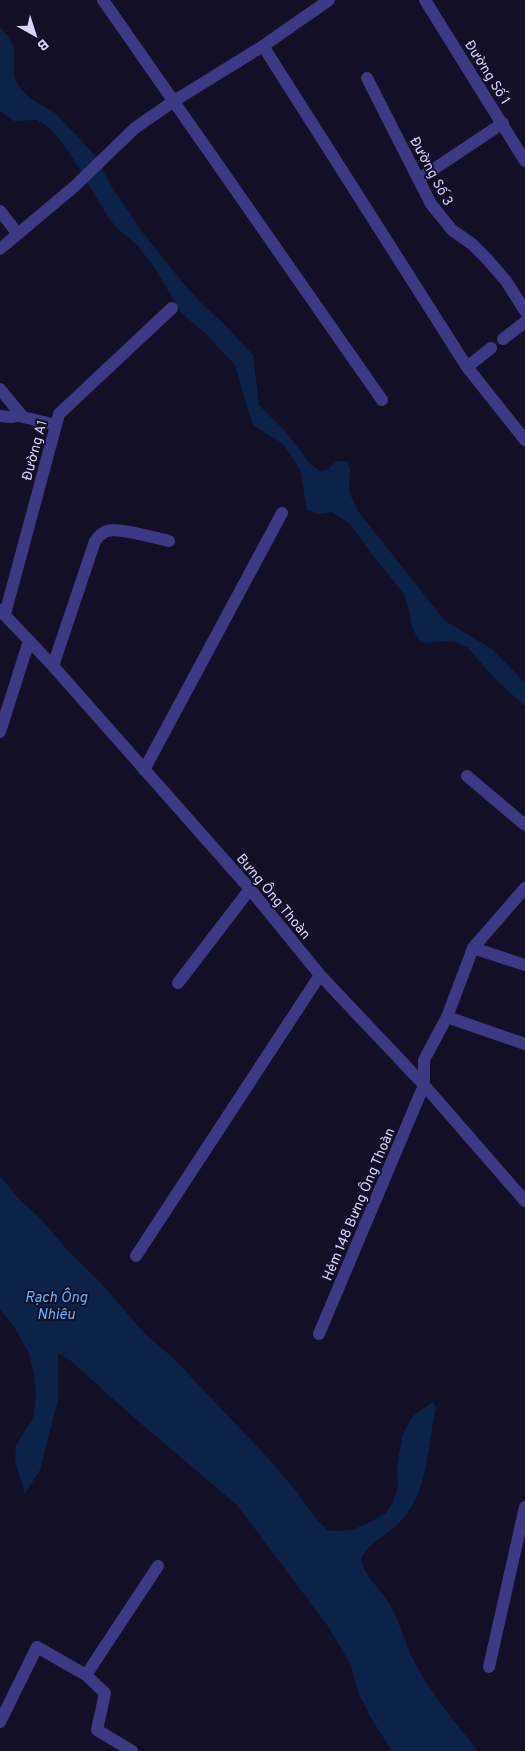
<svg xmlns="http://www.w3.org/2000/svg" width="525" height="1751" font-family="Overpass,sans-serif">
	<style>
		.water { fill: #0c2248 }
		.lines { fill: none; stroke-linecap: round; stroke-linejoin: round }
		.minor { stroke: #3d3a85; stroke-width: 12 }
		.labels { text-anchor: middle; stroke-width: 4; stroke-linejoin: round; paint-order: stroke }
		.street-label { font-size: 14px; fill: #d9d4ff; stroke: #130f26 }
		.water-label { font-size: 15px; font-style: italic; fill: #62b6ff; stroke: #130f26 }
	</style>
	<rect width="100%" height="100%" fill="#130f26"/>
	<path class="water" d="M0,27l8,9 6,12v28l6,12 11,11 24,14 26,27 15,17 16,30 31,46 40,50 20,22 18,16 32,34 6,50 28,28 23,31 10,7 6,-1 11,-9 10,1 3,6 -1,24 9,19 87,110 47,28 33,34v23l-28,-25 -29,-33 -12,-6 -15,-1 -15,2 -8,-4 -6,-12 -3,-17 -5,-16 -33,-41 -21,-29 -18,-12 -14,2 -11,-4 -7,-41 -18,-26 -28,-17 -6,-15 -13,-46 -31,-33 -22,-18 -28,-47 -17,-22 -19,-16 -10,-12 -39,-65 -12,-16 -10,-10 -10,-6 -23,1 -14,-10z
		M0,1176l19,23 23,21 27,32 32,31 44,51 27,23 97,102 28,33 20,28 10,10 8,1 17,-1 18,-8 16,-9 7,-11 5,-14 -1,-20 5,-32 11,-20 20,-14 3,6c-9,39 -7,83 -36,114 -12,13 -31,20 -39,37 5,21 18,27 28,44 11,19 16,41 26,60 17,32 41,60 63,88h-86l-21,-33 -13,-26 -7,-27 -24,-40 -90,-120 -105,-89 -62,-56 -10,-6 -2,1v45l-18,70 -15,24 -10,-33 1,-16 17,-27 3,-21 -2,-23 -5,-21 -15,-26 -14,-18z"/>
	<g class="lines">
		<path class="minor" d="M103,0l279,400
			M425,0l100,161
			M263,46l204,321 58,73
			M367,78l64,126 21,26 20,14 15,15 19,22 19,30
			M419,179l84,-56
			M0,211l18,23
			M0,249l75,-63 60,-58 39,-27 89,-55 66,-46
			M503,339l22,-17
			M467,367l24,-19
			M0,389l23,28 33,8
			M0,416l11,1 10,-2
			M0,610l53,56 197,223 70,86 104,110 101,116
			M5,614l54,-200 113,-106
			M53,666l42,-125c3,-4 6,-8 12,-10 12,-4 48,7 62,10
			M0,732l29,-91
			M144,770l138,-257
			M467,776l58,49
			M473,948l52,17
			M178,983l72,-94
			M447,1017l78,27
			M136,1256l184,-281
			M319,1334l105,-249v-25l23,-43 26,-69 52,-60
			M489,1667l36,-160
			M86,1675l72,-109
			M0,1722l37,-75 49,28 19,18 -8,37 35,21"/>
	</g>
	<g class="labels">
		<g class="street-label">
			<text transform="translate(488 72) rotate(58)" y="5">Đường Số 1</text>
			<text transform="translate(432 171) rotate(62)" y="5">Đường Số 3</text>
			<text transform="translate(34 450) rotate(-75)" y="5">Đường A1</text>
			<text transform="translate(274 896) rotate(50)" y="5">Bưng Ông Thoàn</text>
			<text transform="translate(358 1204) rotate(-67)" y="5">Hẻm 148 Bưng Ông Thoàn</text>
		</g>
		<g class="water-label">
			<text x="56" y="1302">Rạch Ông<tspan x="56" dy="17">Nhiêu</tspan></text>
		</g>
	</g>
	<g transform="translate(35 35) rotate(141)" stroke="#130f26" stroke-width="4" paint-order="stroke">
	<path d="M0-4L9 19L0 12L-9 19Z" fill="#d9d4ff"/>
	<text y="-8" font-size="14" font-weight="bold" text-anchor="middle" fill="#d9d4ff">B</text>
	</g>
</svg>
